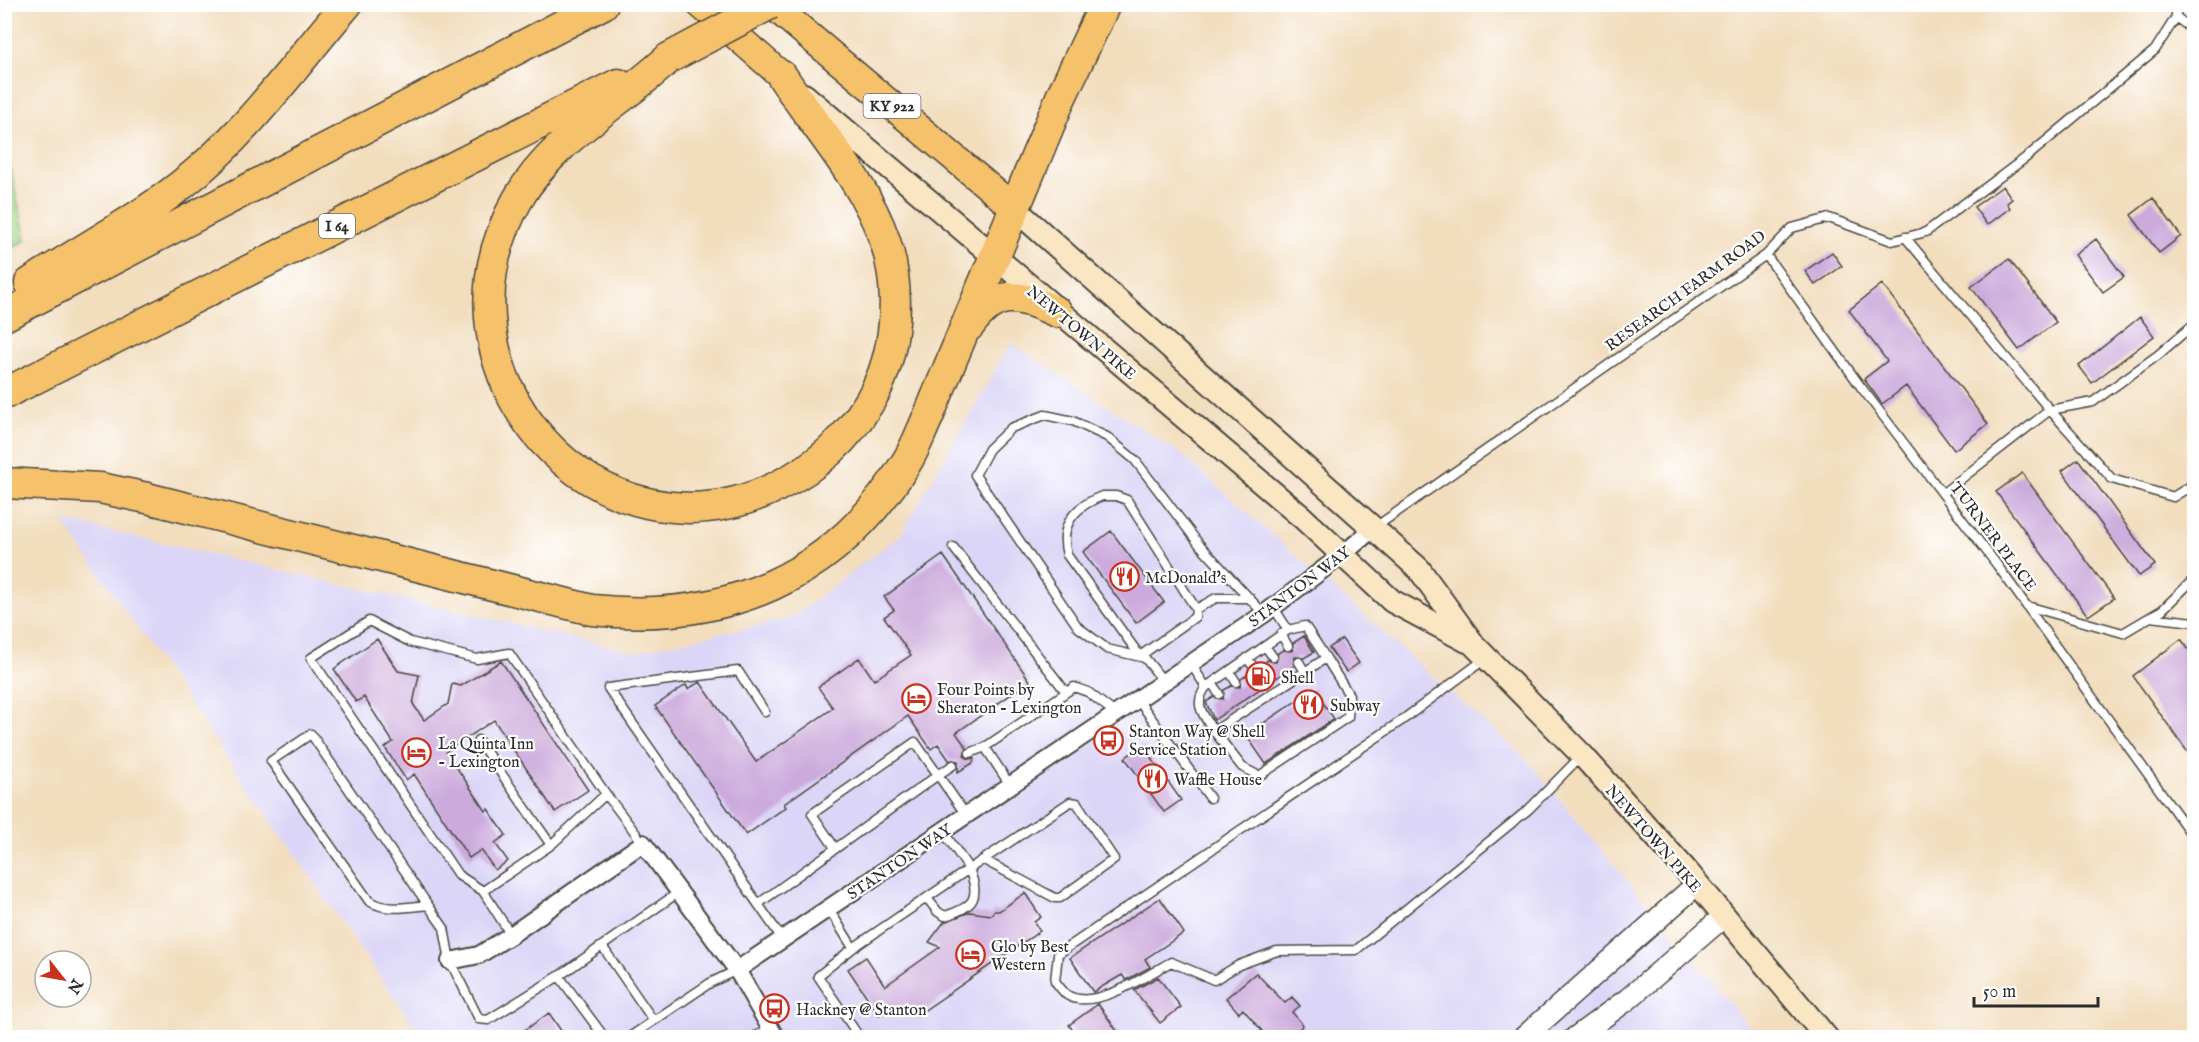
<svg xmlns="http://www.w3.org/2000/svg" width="2199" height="1042" font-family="'IM FELL English',serif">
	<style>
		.built { fill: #dbd6f7 }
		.green { fill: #a1db8e; stroke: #66835c; stroke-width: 1.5 }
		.building { fill: #ccaadc }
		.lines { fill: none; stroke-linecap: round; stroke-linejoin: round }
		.service-casing { stroke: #494641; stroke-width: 11 }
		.minor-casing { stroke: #494641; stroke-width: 20 }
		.tertiary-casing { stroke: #494641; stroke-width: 24 }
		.secondary-casing { stroke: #494641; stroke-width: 26 }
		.trunk-casing { stroke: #494641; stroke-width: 30 }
		.motorway-casing { stroke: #494641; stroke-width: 33 }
		.service { stroke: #fff; stroke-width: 8 }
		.minor { stroke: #fff; stroke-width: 16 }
		.tertiary { stroke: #fff; stroke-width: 21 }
		.secondary { stroke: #fbe6c4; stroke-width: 22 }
		.trunk { stroke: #f5c16b; stroke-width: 27 }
		.motorway { stroke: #f5c16b; stroke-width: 30 }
		.motorway-bridge-casing { stroke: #494641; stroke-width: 33; stroke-linecap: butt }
		.motorway-bridge { stroke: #f5c16b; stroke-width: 30 }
		.labels { text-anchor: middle; stroke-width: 4.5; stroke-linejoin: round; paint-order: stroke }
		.shield { fill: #fff; stroke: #6b6b6b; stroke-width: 1.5 }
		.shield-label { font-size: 15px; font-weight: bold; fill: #2b2b2b }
		.street-label { font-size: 16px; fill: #2b2b2b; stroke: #fff }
		.poi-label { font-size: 16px; fill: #2b2b2b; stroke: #fff; text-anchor: start }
	</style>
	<rect width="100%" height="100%" fill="#fff"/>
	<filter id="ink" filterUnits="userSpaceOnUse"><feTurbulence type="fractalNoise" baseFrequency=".0167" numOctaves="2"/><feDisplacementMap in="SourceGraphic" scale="12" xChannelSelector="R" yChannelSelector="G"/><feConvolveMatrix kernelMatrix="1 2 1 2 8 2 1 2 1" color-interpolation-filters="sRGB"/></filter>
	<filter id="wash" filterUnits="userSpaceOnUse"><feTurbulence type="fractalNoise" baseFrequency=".008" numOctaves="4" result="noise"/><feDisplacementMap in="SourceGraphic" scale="24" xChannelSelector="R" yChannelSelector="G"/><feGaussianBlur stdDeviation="1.35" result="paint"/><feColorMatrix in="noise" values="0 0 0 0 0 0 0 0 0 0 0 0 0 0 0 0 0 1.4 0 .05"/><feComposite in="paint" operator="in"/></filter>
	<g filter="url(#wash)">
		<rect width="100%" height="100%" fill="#f2ddbd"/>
		<path class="built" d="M1011,343l171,112 344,304 232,278h-1336l-360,-517 572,132 157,-34 109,-82z"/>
		<path class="green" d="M4,153l3,1 19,86 -21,12z"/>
		<g id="blocks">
			<path class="building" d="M2003,186l9,13 -5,4 3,5 -23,17 -13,-18z
				M2153,198l28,38 -22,17 -28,-38z
				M2096,239l28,38 -21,15 -28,-37z
				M1832,252l10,14 -27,19 -10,-14z
				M2009,259l47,63 -37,28 -48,-63z
				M1882,284l106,140 -34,26 -48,-64 -24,18 -18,-25 23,-18 -38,-51z
				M2140,317l14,19 -62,47 -13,-17z
				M2078,459l77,106 -16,11 -77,-105z
				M2022,473l92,125 -26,18 -92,-124z
				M1111,531l53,71 -28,21 -53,-71z
				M943,555l87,126 -74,52 11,15 -3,8 5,3 5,-1 -1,5 -15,9v-11l-9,-1 -11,-16 -7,5 -23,-33 -124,88 2,3 -40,28 -91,-129 31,-21 2,4 12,-7 56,80 77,-54 -15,-21 41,-29 15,22 37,-25 -27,-38 10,-7 -10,-13z
				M1304,636l10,16 -10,6 -9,-1 -1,9 -80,54 -8,-18 8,-5 9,2 1,-9 7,-4 9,1 1,-8 9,-6 8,1 2,-9 8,-5 8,2 2,-9 5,-3 9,1 1,-8z
				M377,639l21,32 21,4 -6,29 11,16 24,-16 4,-20 9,2 40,-25 87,129 -33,22 -61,-92 -48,32 40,59 2,-2 18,26 -11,8 13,18 -13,9 -14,-20 -12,8 -55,-84 -8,6 -21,-32 8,-6 -29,-45 -8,5 -22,-33z
				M1342,639l17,24 -13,9 -17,-24z
				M2181,639l13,18v104l-61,-85z
				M1314,689l20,30 -68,45 -20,-29z
				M1142,745l39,55 -17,12 -39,-54z
				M1025,893l16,24 -7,5 6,9 -124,85 -6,-9 -10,7 -6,-8 -15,9 -31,-46 18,-12 19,29 55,-39 -11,-5 15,-20 26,-10 21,3 3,-4h5z
				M1160,898l24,35 -39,26 5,8 -24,13 -4,-5 -29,17 -23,-34z
				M1256,973l29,30 7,-6 8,9 -8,6 11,13 -3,3 8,10h-40l-25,-29 -4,4 -13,-15z
				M1158,977l23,30 -21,16 -26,-33z
				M1098,1004l24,34h-44l-9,-13z
				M549,1013l17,25h-52z"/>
		</g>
	</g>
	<g filter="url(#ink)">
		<use href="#blocks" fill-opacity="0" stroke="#494641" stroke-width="1.5"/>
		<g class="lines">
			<defs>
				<path id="service" d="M2176,17l18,14
					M1905,237l145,173 43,-8 65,-47 36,-31
					M1766,255l95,132 136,178 197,273
					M1943,493l107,-83 62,69 61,18 21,-13
					M1102,496h14l11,4 69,109 -1,8 -55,39 -73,-101c-8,-30 7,-48 35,-59z
					M1374,528l392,-273 26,-27 37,-10 63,23 34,-9 102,-76 127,-106 21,-33v-13
					M953,547l113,145
					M2027,606l96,27 39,-23 32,-31
					M1196,609l20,-11h34
					M2150,617l44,5
					M1281,634l7,12
					M1265,646l8,11
					M1247,658l8,11
					M1485,659l-84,62 -343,233 -3,27c3,4 8,11 12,14 27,17 80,-20 104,-33l43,18 25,-15 38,-14 79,-1 173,-141 52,-53
					M1299,662l6,10
					M1191,664l15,23c-13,17 -3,28 8,44l112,-73 -21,-32 -17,4 -14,-22
					M1229,671l7,11
					M1164,682l-19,-24 -38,-9 -29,-22 -103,-152 14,-26 22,-21 34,-13 28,6 34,16 28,23 64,84 65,70
					M1212,683l7,11
					M1206,687l82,-57
					M1138,700l72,98
					M1214,731l28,36 17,9 89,-59 1,-22 -23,-37
					M478,740l73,105
					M970,753l15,-6
					M953,765l-15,10 28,40
					M1010,785l-25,-38 89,-60 14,5 28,22
					M483,891l-25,-16 -147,-217 58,-37 41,21 67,17 32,-6 97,141
					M927,898l11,14 7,4c29,-9 36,-18 24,-47l101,-67 7,1 37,56 -54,39h-5l-71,-38
					M758,904l-150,-216 130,-17 27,41
					M428,905c-20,2 -41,7 -59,-4l-98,-140 40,-27 117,171 16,23 6,33 29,58 9,1 71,-44 46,62
					M829,909l24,39 116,-79 -26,-38
					M511,935l-28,-44 68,-46 55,-51 37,49
					M783,940l-25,-36 180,-129 -23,-33 -103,72 23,34
					M602,946l51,74
					M853,948l-35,28 40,59
					M559,976l120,-84
					M628,1038l82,-55 27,-13
					M752,1038l19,-10"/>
				<path id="minor" d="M450,961l29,-6 32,-20 132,-92 94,127 39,68
					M737,970l527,-356 78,-59 32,-27"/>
				<path id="tertiary" d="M1523,1038l173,-153
					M1575,1038l53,-39 95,-82"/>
				<path id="secondary" d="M804,95l499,423 89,83 75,40
					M1014,208l405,361 55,76 108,110 103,114 142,169"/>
				<path id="trunk" d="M700,4l82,72
					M771,4l243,204"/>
				<path id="motorway" d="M669,58c-49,46 -116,80 -151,141 -100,174 81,376 260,287 41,-21 68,-45 92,-85 27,-46 32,-110 15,-160 -21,-61 -68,-111 -103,-165
					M30,283c49,-32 104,-61 150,-97 66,-51 113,-119 167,-182
					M4,316l599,-312
					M969,326c28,-39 49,-31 88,-14
					M4,394l614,-310
					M4,483l96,5 47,10 445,112c133,14 243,-32 314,-147 9,-14 15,-31 22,-46l133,-320 44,-93"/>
			</defs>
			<use href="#service" class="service-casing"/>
			<use href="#minor" class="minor-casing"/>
			<use href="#tertiary" class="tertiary-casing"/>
			<use href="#secondary" class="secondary-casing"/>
			<use href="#trunk" class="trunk-casing"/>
			<use href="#motorway" class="motorway-casing"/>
			<use href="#service" class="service"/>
			<use href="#minor" class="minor"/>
			<use href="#tertiary" class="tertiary"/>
			<use href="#secondary" class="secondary"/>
			<use href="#trunk" class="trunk"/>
			<use href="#motorway" class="motorway"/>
			<defs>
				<path id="motorway-bridge" d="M669,58l101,-54"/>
			</defs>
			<use href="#motorway-bridge" class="motorway-bridge-casing"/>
			<use href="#motorway-bridge" class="motorway-bridge"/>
		</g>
	</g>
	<defs>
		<symbol id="restaurant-ring" viewBox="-11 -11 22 22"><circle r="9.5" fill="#fff" stroke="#c8321e" stroke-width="1.5"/><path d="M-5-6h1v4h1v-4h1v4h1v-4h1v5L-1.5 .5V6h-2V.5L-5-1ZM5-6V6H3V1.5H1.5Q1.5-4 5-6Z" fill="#c8321e"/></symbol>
		<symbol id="fuel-ring" viewBox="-11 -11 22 22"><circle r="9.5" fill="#fff" stroke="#c8321e" stroke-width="1.5"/><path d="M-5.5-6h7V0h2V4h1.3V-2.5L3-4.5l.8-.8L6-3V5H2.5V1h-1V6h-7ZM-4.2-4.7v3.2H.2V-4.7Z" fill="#c8321e"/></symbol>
		<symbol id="hotel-ring" viewBox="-11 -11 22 22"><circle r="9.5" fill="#fff" stroke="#c8321e" stroke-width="1.5"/><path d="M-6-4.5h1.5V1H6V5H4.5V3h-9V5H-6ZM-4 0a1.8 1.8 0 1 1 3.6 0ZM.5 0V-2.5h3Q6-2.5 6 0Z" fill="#c8321e"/></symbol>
		<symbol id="bus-ring" viewBox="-11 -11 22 22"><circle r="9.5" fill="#fff" stroke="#c8321e" stroke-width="1.5"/><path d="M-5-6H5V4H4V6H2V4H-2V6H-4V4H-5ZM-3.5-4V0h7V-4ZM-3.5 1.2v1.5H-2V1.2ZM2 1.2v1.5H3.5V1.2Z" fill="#c8321e"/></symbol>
	</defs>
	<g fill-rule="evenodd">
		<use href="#restaurant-ring" x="1108" y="560" width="33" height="33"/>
		<use href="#fuel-ring" x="1244" y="660" width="33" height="33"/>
		<use href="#hotel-ring" x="900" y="682" width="33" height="33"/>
		<use href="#restaurant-ring" x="1292" y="688" width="33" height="33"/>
		<use href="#bus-ring" x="1092" y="724" width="33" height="33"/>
		<use href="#hotel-ring" x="400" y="736" width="33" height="33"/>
		<use href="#restaurant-ring" x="1136" y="762" width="33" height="33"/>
		<use href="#hotel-ring" x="954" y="938" width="33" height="33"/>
		<use href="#bus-ring" x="758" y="992" width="33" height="33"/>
	</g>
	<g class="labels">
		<g class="shield">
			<rect x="863.5" y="94" width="57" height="24" rx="4.5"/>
			<rect x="319" y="214" width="36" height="24" rx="4.5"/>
		</g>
		<g class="shield-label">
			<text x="892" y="111">KY 922</text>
			<text x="337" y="231">I 64</text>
		</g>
		<g class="street-label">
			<text transform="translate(1685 290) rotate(-36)" y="6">RESEARCH FARM ROAD</text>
			<text transform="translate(1082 332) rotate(40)" y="6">NEWTOWN PIKE</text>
			<text transform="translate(1994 536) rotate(53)" y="6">TURNER PLACE</text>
			<text transform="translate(1299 586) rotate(-37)" y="6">STANTON WAY</text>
			<text transform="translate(1654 838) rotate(49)" y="6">NEWTOWN PIKE</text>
			<text transform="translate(899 861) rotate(-34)" y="6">STANTON WAY</text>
		</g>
		<g class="poi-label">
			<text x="1145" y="583">McDonald's</text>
			<text x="1281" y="683">Shell</text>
			<text x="937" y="695">Four Points by<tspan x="937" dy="18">Sheraton - Lexington</tspan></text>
			<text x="1330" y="711">Subway</text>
			<text x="1129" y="737">Stanton Way @ Shell<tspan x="1129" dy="18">Service Station</tspan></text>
			<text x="438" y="749">La Quinta Inn<tspan x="438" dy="18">- Lexington</tspan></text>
			<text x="1174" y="785">Waffle House</text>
			<text x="991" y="952">Glo by Best<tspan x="991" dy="18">Western</tspan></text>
			<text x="796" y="1015">Hackney @ Stanton</text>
		</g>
	</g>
	<rect width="2199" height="1042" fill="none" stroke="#fff" stroke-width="24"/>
	<g transform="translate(63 979) rotate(121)"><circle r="28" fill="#ffffff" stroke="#aaaaaa" stroke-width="1.5"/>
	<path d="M0-4.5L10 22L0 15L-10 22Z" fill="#c8321e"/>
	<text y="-9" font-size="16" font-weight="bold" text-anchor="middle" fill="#2b2b2b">N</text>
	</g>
	<path d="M1974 997v9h124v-9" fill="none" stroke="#2b2b2b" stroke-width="3"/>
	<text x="1983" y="997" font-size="18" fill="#2b2b2b" stroke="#ffffff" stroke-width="4.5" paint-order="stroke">50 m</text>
</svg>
